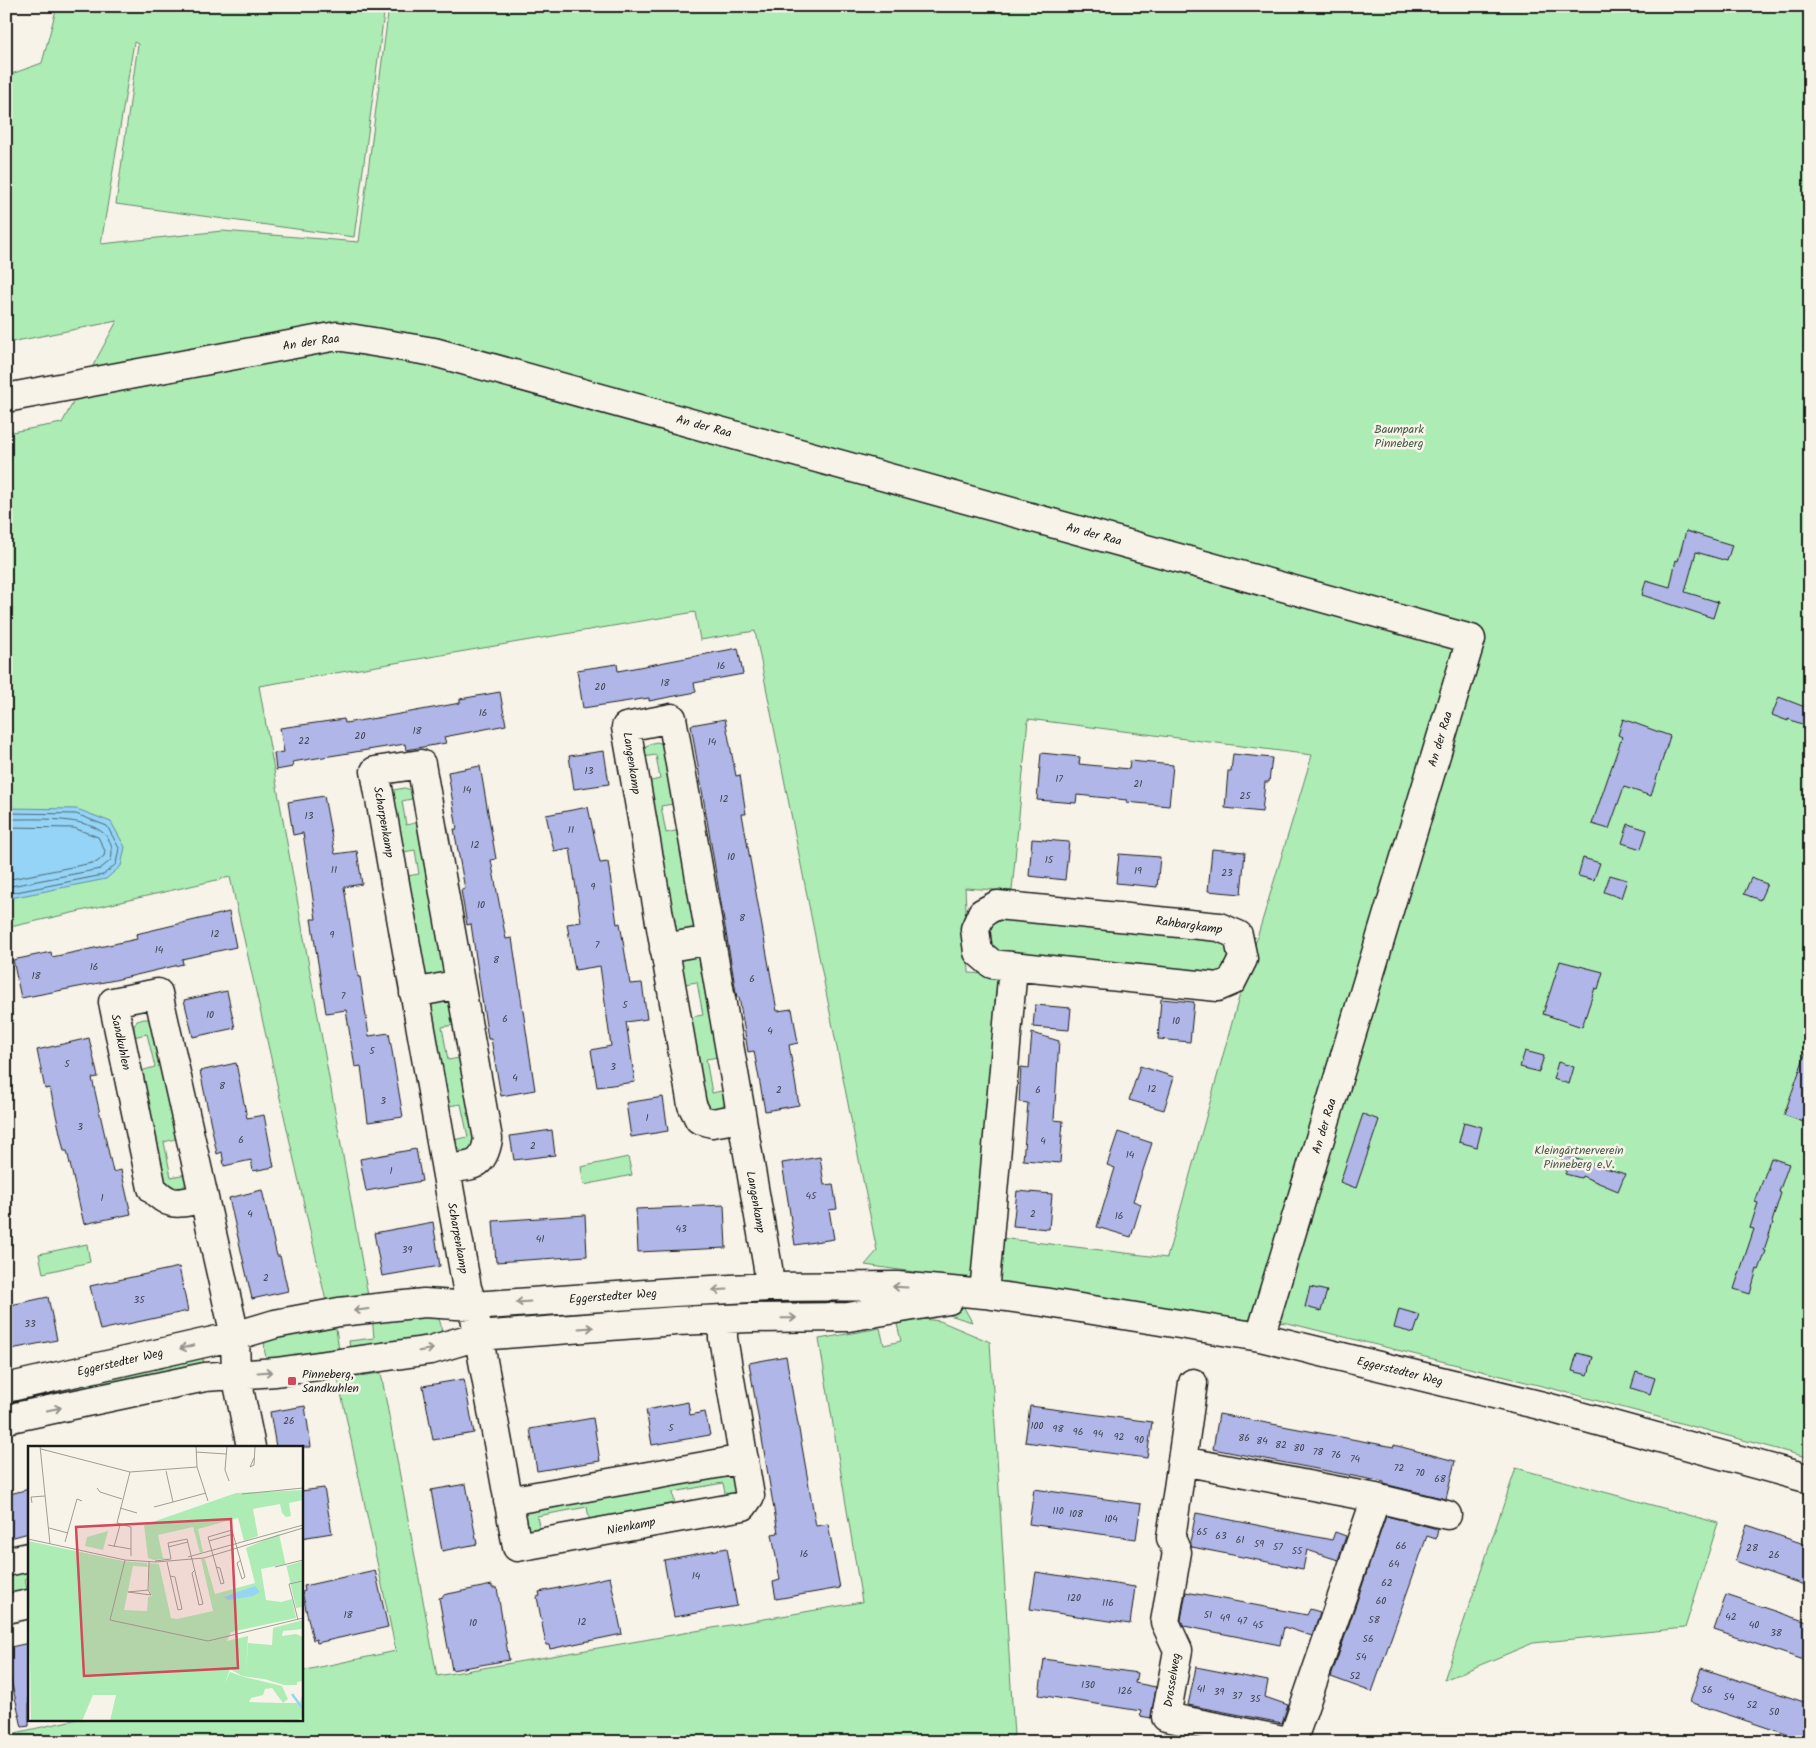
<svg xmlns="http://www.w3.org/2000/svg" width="1816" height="1748" font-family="Kalam,sans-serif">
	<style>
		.green { fill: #adedb5; stroke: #648468 }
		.water { fill: #95d4f6; stroke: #658a9f }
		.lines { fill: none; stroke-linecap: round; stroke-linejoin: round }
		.shore { stroke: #4c6673; stroke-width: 1 }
		.building { fill: #b0b6e7; stroke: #1c1c1c }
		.minor-casing { stroke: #1c1c1c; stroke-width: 31 }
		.minor { stroke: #f7f3e8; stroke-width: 28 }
		.oneway { stroke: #94928c }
		.poi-dot { fill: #d1495b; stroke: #f7f3e8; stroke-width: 2 }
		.labels { text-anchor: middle; stroke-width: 5; stroke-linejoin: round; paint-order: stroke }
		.number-label { font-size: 10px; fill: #41424f }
		.street-label { font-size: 12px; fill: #1c1c1c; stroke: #f7f3e8 }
		.park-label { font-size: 12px; fill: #485b4a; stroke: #f7f3e8 }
		.poi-label { font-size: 12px; fill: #1c1c1c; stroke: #f7f3e8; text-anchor: start }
		.inset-river { fill: none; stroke: #95d4f6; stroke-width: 2.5 }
		.inset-road { fill: none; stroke: #9f9d96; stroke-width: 1 }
		.view { fill: #d1495b; fill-opacity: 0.15; stroke: #d1495b; stroke-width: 2.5 }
		.inset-edge { fill: none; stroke: #1c1c1c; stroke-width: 2.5 }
	</style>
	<rect width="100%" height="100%" fill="#f7f3e8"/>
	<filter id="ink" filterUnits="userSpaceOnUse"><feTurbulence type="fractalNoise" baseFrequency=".02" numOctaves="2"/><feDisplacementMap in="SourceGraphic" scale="10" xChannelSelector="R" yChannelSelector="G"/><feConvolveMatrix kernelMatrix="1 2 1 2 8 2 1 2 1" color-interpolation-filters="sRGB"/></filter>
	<g filter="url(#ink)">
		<path class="green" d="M57,6h46l1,4 2,-4h279l-31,231 -238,-33 22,-160 -4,-2 -33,202 121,-13 137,11 30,-236h1421v1452l-256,-69 -266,-66 -55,-4 -228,-32 -9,-8 4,-41 167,20 71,-257 74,-246 -284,-36 -16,172 -47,-3 4,85 18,1 11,6 4,12 -26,289 -111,-16 12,-14 -122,-620 -55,9 -5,-28 -436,74 109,610 -42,5 -96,-424 -224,51v-495l56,-10 55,-102 -111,22v-267l36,-13z
			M657,742l8,3 14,58 -18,3 5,27 18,-4 13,102 -24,3 -26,-152 13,-3 -4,-24 -13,2v-7l6,-6z
			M404,788l8,2 4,8 -14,3 4,24 18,-4 23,155 -25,3 -21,-102 18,-3 -4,-24 -18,3 -8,-58 5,-5z
			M1000,916l225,23 7,21 -12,16 -225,-24c-9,-16 -10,-25 5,-36z
			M702,953l23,103 -19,3 6,34 14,-3c2,17 -7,23 -23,17l-19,-89 19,-3 -6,-33 -19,3 -1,-27z
			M451,997l9,27 -18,3 6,33 18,-3 14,80 -7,15c-12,1 -15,-1 -20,-12l15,-3 -7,-33 -19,3 -14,-105z
			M144,1019h6l32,118 -18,5 7,35 15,-3c1,9 -1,13 -9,17l-14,-4 -26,-115 18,-5 -8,-33 -14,3 1,-11 3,-5z
			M628,1157l4,18 -48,10 -3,-18z
			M87,1244l3,18 -47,11 -4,-19z
			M962,1304l10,18 -42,-13z
			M434,1311c7,10 9,17 6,28l-89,16 -2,-14 25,-3 -2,-22z
			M923,1319l17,2 50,21 24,394 -24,6h-984v-7l72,-16h223v-48l95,-20 -58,-272 43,-6 56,303 425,-74 -43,-263 61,-11 4,17 17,-4 -4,-17z
			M335,1321l5,37 -72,4c-4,-8 -4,-14 -3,-23z
			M200,1354l3,4 1,6 -198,50v-20z
			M1516,1468l202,55 -33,105 -152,15 -89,37z
			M732,1471l5,17 -3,7 -8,3 -3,-15 -50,9 2,15 -85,16 -3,-16 -50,9 3,15h-10l-5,-5 -2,-11 2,-6z
			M29,1565v13l-4,1 3,15 -22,3v-27z"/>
		<path class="water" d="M6,808l71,1 34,13 14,25 -4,19 -15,13 -100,20z"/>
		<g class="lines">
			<path class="shore" d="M6,813l70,1 31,12 12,22 -3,16 -13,11 -97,19
				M6,819c29,1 116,-8 105,41l-11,9 -94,18
				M6,827l68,1 24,9 7,14 -1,5 -7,6 -91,18"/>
		</g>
		<path class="building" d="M1686,531l46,14 -5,16 -31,-9 -11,40 33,10 -5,16 -71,-23 4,-15 24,7 6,-27 2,1z
			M738,648l5,26 -49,9 2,9 -47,9v-3l-66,10 -6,-38 40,-6 1,7z
			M500,692l6,33 -62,12 2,6 -40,7 -1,-6 -113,18 1,5 -17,3 -2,-17 10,-1 -4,-24 64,-9 1,4 38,-6 77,-14v-4z
			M1779,697l31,12v18l-22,-8v2l-16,-6z
			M725,719l11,57 4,-1 6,39h-4l35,197 15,-2 6,34 -9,2 10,60 -34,6 -11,-60 -6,1 -9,-55 -2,1 -46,-273z
			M1623,719l47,17 -19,60 -27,-9 -15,42 -17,-5 30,-87 -4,-2z
			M604,751l5,33 -35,5 -5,-33z
			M1041,753l39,4 -1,7 50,5 1,-8 43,4 -4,41 -43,-4 1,-2 -50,-5 -1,8 -39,-3z
			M1233,754l39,4 -3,24h-4l-3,30 -37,-4 3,-37h3z
			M480,766l16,93 -5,1 15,79 6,-1 23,152 -34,6 -10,-57h-3l-17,-115 -4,1 -6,-35 4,-1 -11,-60h3l-9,-57z
			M324,796l11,58 22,-3 5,33 -18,3 14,90h2l9,59 20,-3 14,84 -35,5 -7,-56 -6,1 -9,-57 -20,3 -15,-94h5l-13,-86 -10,2 -5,-33z
			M588,807l12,56 8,-1 9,62 3,-1 10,61 12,-1 5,36 -21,3 9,60 -38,5 -6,-37 20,-4 -11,-80 -25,4 -8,-46 14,-2 -11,-74 -16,3 -8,-36z
			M1628,824l19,6 -6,19 -19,-6z
			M1032,839l37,3 -4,38 -36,-4z
			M1212,849l33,3 -4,42 -33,-3z
			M1119,854l41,3 -3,30 -41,-4z
			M1583,858l17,5 -6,17 -16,-4z
			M1610,875l17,5 -6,18 -17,-6z
			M1751,878l16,6 -7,16 -16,-6z
			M229,912l7,35 -54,12 1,5 -68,16 -94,18 -8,-38 38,-8 1,5 85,-18 -1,-5z
			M1560,961l43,11 -5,17 -3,-1 -13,39 -39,-13z
			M227,991l8,37 -42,9 -9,-37z
			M1161,999l33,3 -4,40 -32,-3z
			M1035,1005l36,3 -2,22 -36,-3z
			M1032,1033l27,8 -5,79 9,1 -3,42 -37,-3 5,-57 -9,-1 2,-35 8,1z
			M89,1038l9,39 -6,1 21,94 8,-2 10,44 -47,10 -17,-73h-3l-14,-63 -5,1 -8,-39z
			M1807,1049h3v64l-4,10 -22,-8z
			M1525,1051l19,5 -5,16 -19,-5z
			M1558,1062l16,5 -5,17 -16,-5z
			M236,1063l11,55 17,-3 10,52 -21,4 -2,-11 -27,6 -2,-14 -5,2 -17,-83z
			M1140,1066l34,11 -10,33 -35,-10z
			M663,1097l5,34 -37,6 -5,-34z
			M1363,1114l16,6 -23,68 -16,-6z
			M1464,1122l18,5 -5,20 -18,-5z
			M552,1130l3,25 -41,5 -4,-24z
			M1118,1132l34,11 -19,58 8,3 -10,33 -34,-10 18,-59 -8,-3z
			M416,1149l6,32 -56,10 -6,-32z
			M1563,1155l62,19 -7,17 -36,-15 -1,2 -16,-4 2,-4 -8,-4z
			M820,1157l4,28 9,-1 4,25 -8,1 5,29 -39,6 -13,-82z
			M1771,1158l18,6 -10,28 2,1 -9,29 1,1 -9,27 2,1 -7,19 -2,-1 -7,25 -16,-5 20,-60 -4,-1 8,-25 -3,-1z
			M262,1190l15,66h3l8,35 -36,8 -23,-101z
			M1017,1191l35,3 -3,35 -36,-3z
			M724,1205l2,43 -88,4 -2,-43z
			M585,1215l2,41 -91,6 -3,-41z
			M433,1222l7,44 -58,10 -8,-43z
			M179,1267l9,44 -88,19 -10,-44z
			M1310,1287l17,4 -6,20 -16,-4z
			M48,1297l9,43 -51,10v-44z
			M1399,1309l21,6 -6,18 -20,-5z
			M1577,1353l16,4 -5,18 -16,-4z
			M786,1356l30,170 12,-2 12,64 -64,11 -3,-17 7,-2 -8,-46 6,-1 -29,-170z
			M1636,1372l19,6 -5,16 -19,-6z
			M464,1379l10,54 -41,7 -10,-54z
			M688,1402l2,13 15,-3 5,23 -58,10 -6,-35z
			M305,1406l6,41h-35l-6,-35z
			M1030,1406l122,16 -5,36 -122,-16z
			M1219,1414l175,33v-2l61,16 -9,38 -62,-15v-2l-171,-33z
			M593,1418l7,43 -63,10 -7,-42z
			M466,1484l11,60 -35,7 -11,-61z
			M324,1488l8,45 -31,5v-47z
			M29,1489v44l-23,6v-44z
			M1034,1489l107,15 -5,35 -107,-15z
			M1196,1513l136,27 3,-8 11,4 -8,24 -31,-10 -4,19 -111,-22 -2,-5z
			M1386,1516l52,13 -2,10 -9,-3 -55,156 -41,-15z
			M1747,1525l63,21v41l-75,-26z
			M727,1548l10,58 -63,11 -10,-57z
			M375,1570l13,57 -71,16 -1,-4 -3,1 -11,-48 3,-1 -1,-5z
			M1036,1572l99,15 -5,37 -100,-15z
			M610,1577l12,57 -72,15 -1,-4h-3l-9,-48 3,-1 -1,-4z
			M492,1585v3h5l12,72 -57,10 -13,-72 4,-1v-2z
			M1186,1592l121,23 3,-6 10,3 -8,24 -28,-9 -4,18 -96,-19 -3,-6z
			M1726,1595l84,28v39l-96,-32z
			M29,1643v83l-7,1 -16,-68v-11z
			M1044,1659l93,14 -2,10 21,4 -5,31 -11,-2 1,-5 -102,-16z
			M1196,1667l72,14 -3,16 23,8 -6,18 -94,-18z
			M1701,1668l109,36v38l-120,-40z"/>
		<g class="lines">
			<defs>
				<path id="minor" d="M6,398l331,-62 97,16 1037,287 -211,698
					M997,905l222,22 19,8 5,24 -11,22 -14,6 -226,-23 -14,-12 -3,-23 7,-16z
					M664,948l46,-8
					M414,993l46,-9
					M741,1118l-29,5 -13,-4 -7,-14 -66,-378 46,-9 96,550 1,19
					M446,1169c25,-4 37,0 42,-30l-67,-375 -46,7 92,517 6,18 44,241 226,-41 7,-10 -27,-158v-18
					M204,1198c-25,5 -33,11 -52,-10l-39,-186 45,-9 77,343 1,38 15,73
					M984,1294l29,-327
					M1193,1383l-22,155 6,14 -12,70 13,28 -12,67 127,25
					M6,1388l229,-52 40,-12 64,-12 85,-9 49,3 201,-14 95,-5 128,-1 87,8 59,8 217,35 279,68 271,74
					M6,1419l199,-42 71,-5 155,-22 47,-14 198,-15 73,-3 99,-1 101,-17
					M1182,1461l194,37 71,17
					M508,1501l236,-42
					M6,1562l23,-5
					M6,1609l23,-5
					M1292,1742l84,-244"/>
			</defs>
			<use href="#minor" class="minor-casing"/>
			<use href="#minor" class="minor"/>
		</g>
		<defs><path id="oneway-shaft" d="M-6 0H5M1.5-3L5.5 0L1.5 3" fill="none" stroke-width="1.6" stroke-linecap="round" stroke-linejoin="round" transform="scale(1.25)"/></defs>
		<g class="oneway">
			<use href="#oneway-shaft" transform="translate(900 1287) rotate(-177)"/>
			<use href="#oneway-shaft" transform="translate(720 1290) rotate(177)"/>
			<use href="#oneway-shaft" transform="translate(523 1302) rotate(176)"/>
			<use href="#oneway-shaft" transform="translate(361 1310) rotate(173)"/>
			<use href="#oneway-shaft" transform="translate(789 1318) rotate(-1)"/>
			<use href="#oneway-shaft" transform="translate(586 1328) rotate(-4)"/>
			<use href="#oneway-shaft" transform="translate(187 1347) rotate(167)"/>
			<use href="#oneway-shaft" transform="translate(426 1350) rotate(-10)"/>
			<use href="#oneway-shaft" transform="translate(265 1372) rotate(-4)"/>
			<use href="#oneway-shaft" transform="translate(54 1409) rotate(-12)"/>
		</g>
	</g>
	<rect class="poi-dot" x="287" y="1376" width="10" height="10" rx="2.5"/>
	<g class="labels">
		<g class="number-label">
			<text x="721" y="669">16</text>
			<text x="665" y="686">18</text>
			<text x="600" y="690">20</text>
			<text x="483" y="716">16</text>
			<text x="417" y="734">18</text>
			<text x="360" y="739">20</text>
			<text x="304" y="744">22</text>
			<text x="712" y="745">14</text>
			<text x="589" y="774">13</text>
			<text x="1059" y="782">17</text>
			<text x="1138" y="787">21</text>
			<text x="467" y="793">14</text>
			<text x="1245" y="799">25</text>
			<text x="724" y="802">12</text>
			<text x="309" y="819">13</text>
			<text x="571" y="833">11</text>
			<text x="475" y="848">12</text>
			<text x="731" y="860">10</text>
			<text x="1049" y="863">15</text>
			<text x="334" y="873">11</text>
			<text x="1138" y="874">19</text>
			<text x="1227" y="876">23</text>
			<text x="593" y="890">9</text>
			<text x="481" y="908">10</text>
			<text x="742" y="921">8</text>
			<text x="215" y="937">12</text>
			<text x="332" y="938">9</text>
			<text x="597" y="948">7</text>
			<text x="159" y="953">14</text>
			<text x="496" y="963">8</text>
			<text x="94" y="970">16</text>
			<text x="36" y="979">18</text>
			<text x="752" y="982">6</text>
			<text x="343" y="999">7</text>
			<text x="625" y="1008">5</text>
			<text x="210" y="1018">10</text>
			<text x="505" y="1022">6</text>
			<text x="1176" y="1024">10</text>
			<text x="770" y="1034">4</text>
			<text x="372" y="1054">5</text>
			<text x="67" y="1067">5</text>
			<text x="613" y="1070">3</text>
			<text x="515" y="1081">4</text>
			<text x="222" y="1089">8</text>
			<text x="1152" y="1092">12</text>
			<text x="779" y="1093">2</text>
			<text x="1038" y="1093">6</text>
			<text x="383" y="1104">3</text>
			<text x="647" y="1121">1</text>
			<text x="80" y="1130">3</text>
			<text x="241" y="1143">6</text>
			<text x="1043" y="1144">4</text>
			<text x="533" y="1149">2</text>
			<text x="1130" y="1158">14</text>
			<text x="391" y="1174">1</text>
			<text x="811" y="1199">45</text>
			<text x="102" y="1201">1</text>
			<text x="250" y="1217">4</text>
			<text x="1033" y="1217">2</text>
			<text x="1119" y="1219">16</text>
			<text x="681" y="1232">43</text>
			<text x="540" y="1242">41</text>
			<text x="407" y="1253">39</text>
			<text x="266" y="1281">2</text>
			<text x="139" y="1303">35</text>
			<text x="30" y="1327">33</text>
			<text x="289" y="1424">26</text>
			<text x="1037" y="1429">100</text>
			<text x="671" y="1431">5</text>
			<text x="1058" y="1432">98</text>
			<text x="1078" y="1435">96</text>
			<text x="1098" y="1437">94</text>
			<text x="1119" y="1440">92</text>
			<text x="1244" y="1441">86</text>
			<text x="1139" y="1443">90</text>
			<text x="1262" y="1444">84</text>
			<text x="1281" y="1448">82</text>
			<text x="1299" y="1451">80</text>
			<text x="1318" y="1455">78</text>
			<text x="1336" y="1458">76</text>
			<text x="1355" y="1462">74</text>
			<text x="1399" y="1471">72</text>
			<text x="1420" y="1476">70</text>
			<text x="1440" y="1482">68</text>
			<text x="1058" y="1514">110</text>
			<text x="1076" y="1517">108</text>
			<text x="1111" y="1522">104</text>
			<text x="1202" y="1535">65</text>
			<text x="1221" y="1539">63</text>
			<text x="1240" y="1543">61</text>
			<text x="1259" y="1547">59</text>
			<text x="1401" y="1549">66</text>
			<text x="1278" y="1550">57</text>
			<text x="1752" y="1551">28</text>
			<text x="1297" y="1554">55</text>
			<text x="804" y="1557">16</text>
			<text x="1774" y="1558">26</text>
			<text x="1394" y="1567">64</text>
			<text x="696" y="1579">14</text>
			<text x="1387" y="1586">62</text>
			<text x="1074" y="1601">120</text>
			<text x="1381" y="1604">60</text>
			<text x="1108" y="1606">116</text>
			<text x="348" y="1618">18</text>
			<text x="1208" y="1618">51</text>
			<text x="1731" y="1620">42</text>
			<text x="1225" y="1621">49</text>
			<text x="1374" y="1623">58</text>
			<text x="1242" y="1624">47</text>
			<text x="582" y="1625">12</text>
			<text x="473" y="1626">10</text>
			<text x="1258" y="1628">45</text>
			<text x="1754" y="1628">40</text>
			<text x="1776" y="1636">38</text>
			<text x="1368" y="1642">56</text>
			<text x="1361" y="1660">54</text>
			<text x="1355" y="1679">52</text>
			<text x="1088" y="1688">130</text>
			<text x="1201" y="1692">41</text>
			<text x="1707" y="1693">56</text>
			<text x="1125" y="1694">126</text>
			<text x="1219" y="1695">39</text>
			<text x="1237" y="1699">37</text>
			<text x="1729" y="1700">54</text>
			<text x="1255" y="1702">35</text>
			<text x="1752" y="1708">52</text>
			<text x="1774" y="1715">50</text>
		</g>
		<g class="street-label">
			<text transform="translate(311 342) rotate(-8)" y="4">An der Raa</text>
			<text transform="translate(704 426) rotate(15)" y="4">An der Raa</text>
			<text transform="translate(1094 534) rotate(15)" y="4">An der Raa</text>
			<text transform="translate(1440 739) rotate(-73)" y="4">An der Raa</text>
			<text transform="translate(632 763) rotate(81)" y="4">Langenkamp</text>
			<text transform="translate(384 822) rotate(80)" y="4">Scharpenkamp</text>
			<text transform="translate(1189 925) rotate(8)" y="4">Rahbargkamp</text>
			<text transform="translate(121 1042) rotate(78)" y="4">Sandkuhlen</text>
			<text transform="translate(1324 1126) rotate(-73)" y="4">An der Raa</text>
			<text transform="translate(756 1202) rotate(80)" y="4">Langenkamp</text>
			<text transform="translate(458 1238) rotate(80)" y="4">Scharpenkamp</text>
			<text transform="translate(613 1296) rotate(-4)" y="4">Eggerstedter Weg</text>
			<text transform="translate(120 1362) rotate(-13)" y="4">Eggerstedter Weg</text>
			<text transform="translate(1400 1371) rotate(14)" y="4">Eggerstedter Weg</text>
			<text transform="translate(631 1526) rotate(-11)" y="4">Nienkamp</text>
			<text transform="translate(1172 1680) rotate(-81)" y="4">Drosselweg</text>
		</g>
		<g class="park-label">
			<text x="1399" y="433">Baumpark<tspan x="1399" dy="14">Pinneberg</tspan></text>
			<text x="1579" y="1154">Kleingärtnerverein<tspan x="1579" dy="14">Pinneberg e.V.</tspan></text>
		</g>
		<g class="poi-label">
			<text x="302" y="1378">Pinneberg,<tspan x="302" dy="14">Sandkuhlen</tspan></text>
		</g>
	</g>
	<g transform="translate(28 1446)">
		<rect width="275" height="275" fill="#f7f3e8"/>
		<path d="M275,44v10l-14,3 2,13 -5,1 -4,-4 -2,-9 -27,5 5,27 -14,5 -6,-23 -40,11 5,23 -3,1 -7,-26 -35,8 5,23h6l-15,2 -6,-2 -4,-33 92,-32zM80,85l-5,19 -18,-4 2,-9zM251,88l7,32 17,-5v46l-7,1 -10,-44 -25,5 5,31 15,2 11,-3 4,19 -65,14 -4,9 21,-5 -2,38 2,-31 24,2 1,-17 30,-8v9l-20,2 -1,5 14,-2 7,3v44l-6,1v3h-13l-20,-6 -22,-3 -12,-7 -5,14 5,-11 14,5 38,9 6,13 -5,4h17l3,-13v27l-7,4h-186l6,-26h-23l-11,26h-51l-3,-180 95,20 24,2 1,4 -15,-1 -9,44 23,1 1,-14 4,-1 -3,-7v-26l10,1 12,54 6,1 36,-8 -12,-52h4l10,35 40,-11 -9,-35zM244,242l11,15 -34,-1 2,-4 12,-3 2,-6z" fill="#adedb5" fill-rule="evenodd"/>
		<path d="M227,140l5,6 -7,4 -25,4 -4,-3z" fill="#95d4f6"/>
		<path class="inset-river" d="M264,248l11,15"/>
		<path class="inset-road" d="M12,0l10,98M168,0l1,21 11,34M199,0l-2,24 4,11M13,3l89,23 67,-5M168,6l30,2M226,12l-4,9 4,-2 1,-19M102,26l-13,51 14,4v29M69,42l3,4 22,7M214,48l61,-6M145,56l33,-9M4,57l-1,-6 14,-1M126,61l19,-5 -7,-31M92,62l17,5M21,82l19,5M0,93l97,21 31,2 48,-4 99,-30M181,95l24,-7M37,96l12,-43 5,2M80,99l23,4M86,101l6,-22M140,101l20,-5M160,111l115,-32M143,113l-3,-16 19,-4 16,65 -4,1M97,114l-15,60 98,21 95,-23M213,114l-4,3 5,16M127,115l16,-2M139,116l11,48 4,-1M188,121l4,1 4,15M247,121l28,-7M167,124l-3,3 7,32M142,130l5,1 7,32M196,137l-3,1 -13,-47 24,-7 13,47 -3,2M120,144l-20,2 23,3 -3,-5 1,-28M270,174l-9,-36 14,-3"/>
		<path class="view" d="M203,73l7,149 -154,8 -8,-149z"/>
		<rect width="275" height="275" class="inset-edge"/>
	</g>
	<rect width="1816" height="1748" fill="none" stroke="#f7f3e8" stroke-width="25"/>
	<rect x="12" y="12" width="1791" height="1723" fill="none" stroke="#1c1c1c" stroke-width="2" filter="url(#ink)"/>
</svg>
